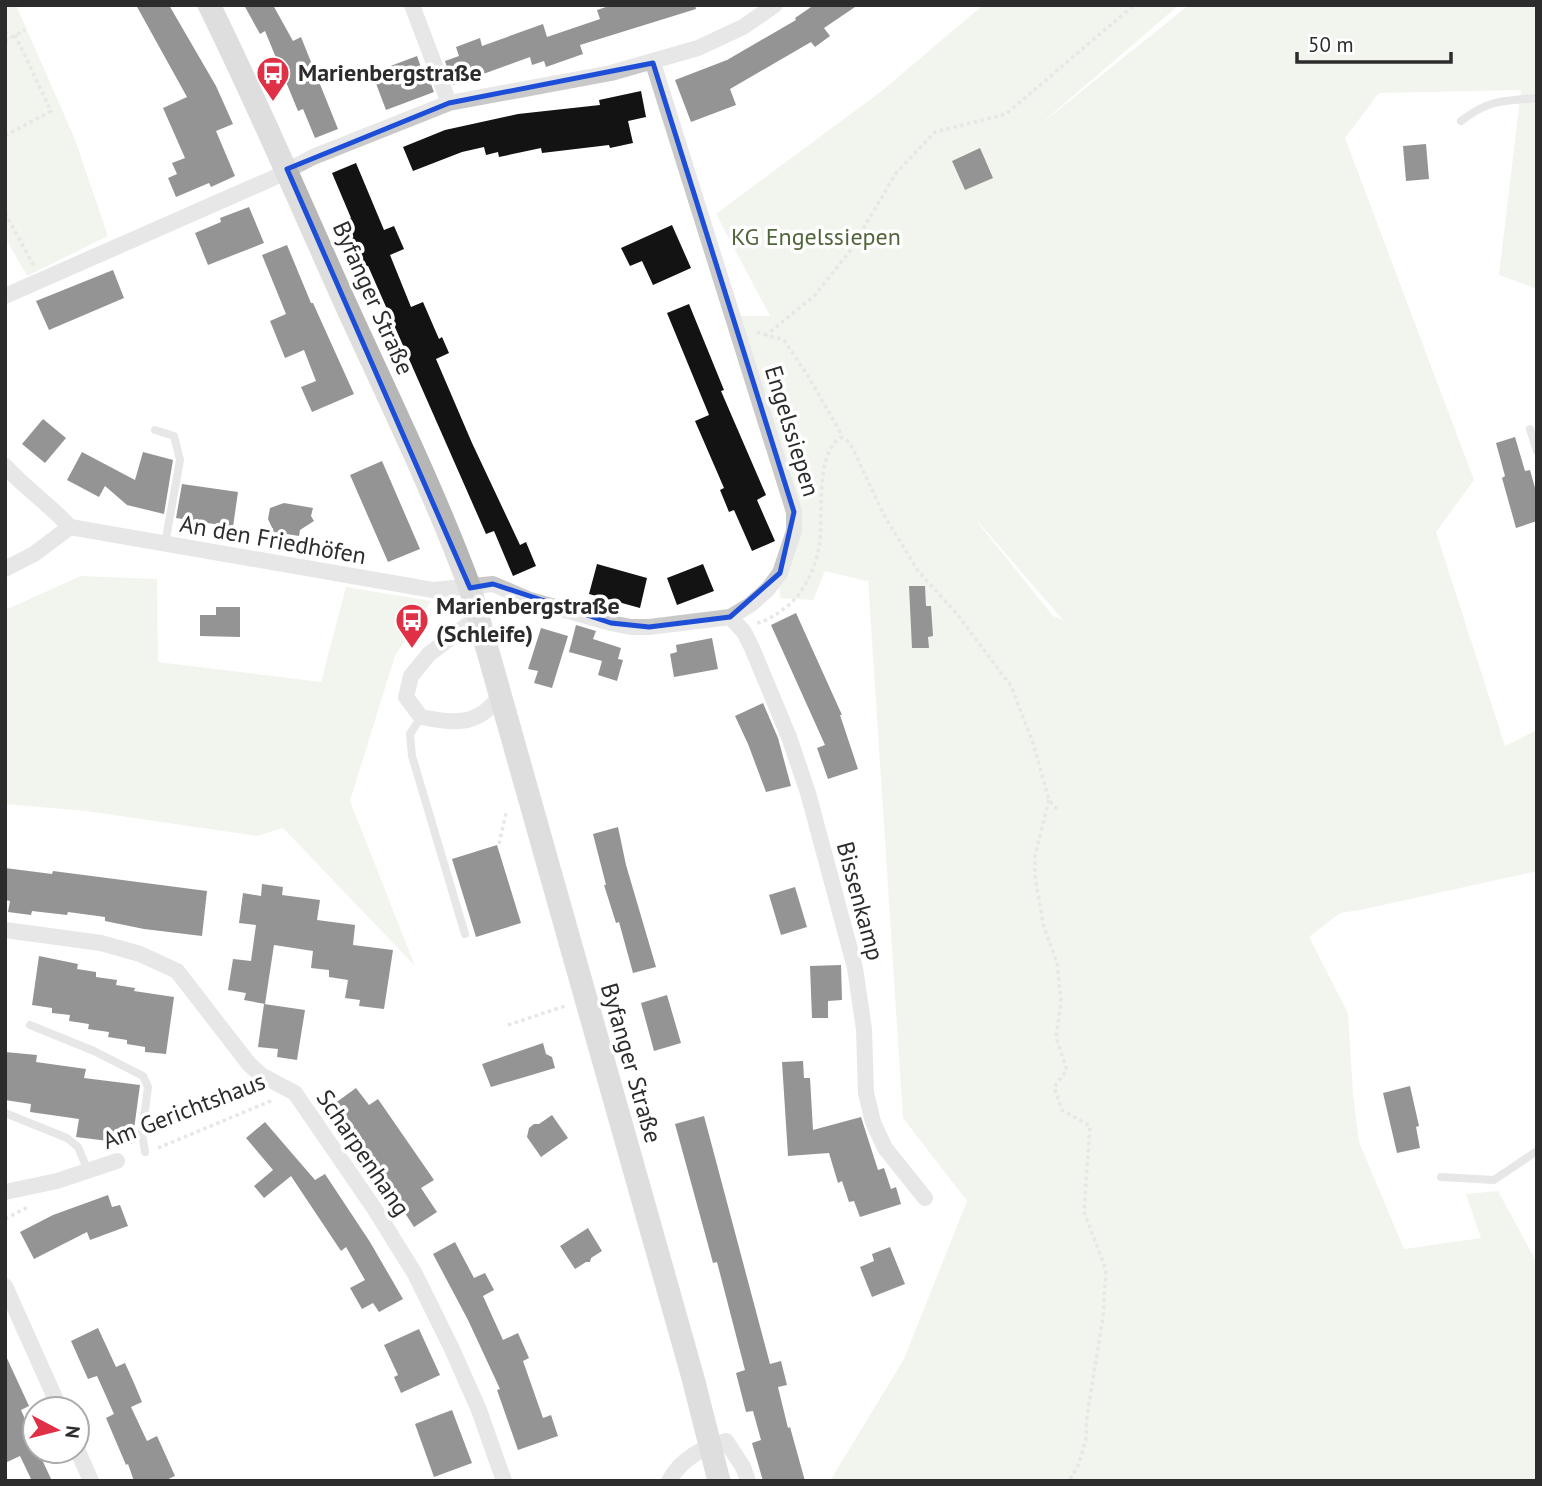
<svg xmlns="http://www.w3.org/2000/svg" width="1542" height="1486" font-family="'PT Sans',sans-serif">
	<style>
		.green { fill: #e2e9d9; fill-rule: evenodd }
		.building { fill: #131313 }
		.lines { fill: none; stroke-linecap: round; stroke-linejoin: round }
		.path { stroke: #c9c9c9; stroke-width: 3.5; stroke-dasharray: 3.5 3.5; stroke-linecap: butt }
		.lane { stroke: #c9c9c9; stroke-width: 8 }
		.street { stroke: #c9c9c9; stroke-width: 16 }
		.secondary { stroke: #b6b6b6; stroke-width: 23 }
		.marked { fill: none; stroke: #1d4ed8; stroke-width: 5; stroke-linejoin: round }
		.labels { text-anchor: middle; stroke-width: 7; stroke-linejoin: round; paint-order: stroke }
		.poi-label { font-size: 24px; font-weight: bold; fill: #2c2c2c; stroke: #fff; text-anchor: start }
		.park-label { font-size: 24px; fill: #51653b; stroke: #fff }
		.street-label { font-size: 24px; fill: #2c2c2c; stroke: #fff }
	</style>
	<rect width="100%" height="100%" fill="#fff"/>
	<path class="green" d="M5,5h11l58,132 34,99 -81,40 -22,-39z
		M983,5h196l-142,122 152,-122h348v284l-38,-14 22,-185 -142,3 -34,45 129,342 -38,52 69,214 32,-16v141l-172,38 -25,4 -31,24 39,76 5,81 6,48 45,107 77,-11 -15,-44 32,-3 39,72v218h-707l74,-122 63,-158 -64,-83 -35,-539 -2,2 -41,-10 -12,29 -33,-2 -1,-17 18,-77 -58,-188h31l-54,-102 167,-124zM978,523h1l84,97 -10,-4z
		M81,576l76,3 1,83 163,20 25,-95 85,14 -36,55 -45,145 65,165 -132,-138 -26,8 -171,-25 -81,-7v-194z"/>
	<path class="building" d="M136,5h33l47,81 17,38 -17,7 19,45 -24,11 -2,-4 -33,14 -8,-19 9,-4 -5,-11 13,-5 -22,-50 24,-11z
		M244,5h29l20,36 8,-4 37,92 -23,9 -12,-29 -5,2 -33,-80 -5,3z
		M612,5h83l1,4 -116,36 3,9 -37,13 -2,-6 -12,4 -2,-8 -77,28 -8,-24 14,-5 -3,-9 24,-9 2,8 61,-22 4,13 53,-18 -3,-9z
		M814,5h44l-34,23 6,8 -15,11 -4,-5 -81,47 6,16 -45,17 -16,-42 52,-20 69,-40 -1,-2z
		M417,56l5,14 3,-1 9,23 -48,18 -14,-37z
		M641,91l5,26 -18,4 5,22 -23,5 -1,-3 -67,8 -1,-5 -42,9 -1,-5 -12,3 -2,-8 -22,5 -49,19 -10,-24 42,-17 73,-16 82,-9 -1,-5z
		M1426,144l3,35 -23,2 -3,-35z
		M980,148l13,30 -28,12 -13,-29z
		M356,163l28,67 10,-4 10,23 -14,6 21,52 12,-5 16,37 3,-2 7,16 -13,6 36,84 48,102 6,-3 10,24 -23,10 -19,-45 -8,3 -118,-268 -6,2 -20,-46 9,-4 -19,-45z
		M249,207l15,36 -56,22 -13,-32 26,-11 -1,-4z
		M672,225l19,43 -38,17 -11,-24 -12,5 -9,-18z
		M287,245l24,58h2l41,91 -42,18 -11,-25 15,-6 -12,-31 -19,8 -15,-37 16,-7 -24,-59z
		M113,270l11,28 -75,32 -13,-29z
		M689,304l35,86 -3,1 45,104 -9,5 18,41 -23,10 -18,-41 -5,2 -9,-22 4,-2 -29,-67 14,-6 -42,-102z
		M43,419l23,19 -21,25 -23,-19z
		M1515,437l10,34 5,-1 7,25v26l-21,7 -14,-50 3,-2 -9,-33z
		M82,452l53,28 8,-28 30,8 -9,54 -37,-9 -22,-19 -6,11 -32,-17z
		M382,461l38,88 -32,13 -38,-87z
		M182,484l56,8 -5,35 -57,-9z
		M284,503l29,5 -2,8 3,5 -14,9 -1,6 -25,-4 -6,-13 2,-11z
		M597,564l50,14 -7,30 -51,-14z
		M703,564l11,27 -37,14 -10,-27z
		M909,586h16l1,20h5l2,30 -5,1 1,11h-17z
		M216,607h24v30l-40,-1v-21h16z
		M796,613l46,102h-2l18,54 -30,10 -11,-31 8,-3 -54,-120z
		M576,625l20,6 -3,8 28,9 -3,11 5,1 -6,21 -19,-6 4,-14 -33,-9z
		M541,628l27,8 -16,52 -18,-5 4,-12 -10,-2z
		M712,638l6,31 -44,8 -4,-23 7,-2 -1,-7z
		M763,703l15,35 13,48 -25,6 -18,-48 -13,-28z
		M618,827l8,38 30,102 -23,6 -14,-51 -3,1 -12,-38h2l-13,-51z
		M497,845l24,78 -45,14 -24,-78z
		M5,868l47,6 1,-3 154,20 -5,45 -58,-7 -39,-8v-4l-37,-5 -1,3 -35,-4 -1,4 -23,-3 2,-11 -5,-1z
		M262,884l21,3 -1,8 38,5 -3,20 38,5 -2,20 40,5 -9,59 -25,-3 1,-6 -15,-2 3,-18 -19,-3v-7l-18,-2 2,-17 -39,-6 -9,59 -21,-4 2,-7 -18,-3 5,-31 18,2 5,-36 -17,-2 4,-30 18,3z
		M795,887l12,40 -26,8 -12,-40z
		M39,956l39,8 -1,5 19,3v5l21,3 -1,5 19,3 -1,3 40,6 -8,57 -21,-2v-5l-18,-3v-4l-19,-3 1,-5 -21,-3 1,-5 -20,-3 1,-6 -18,-2v-5l-20,-3z
		M841,965l1,35 -14,1v17h-16l-2,-52z
		M667,995l14,48 -27,8 -13,-48z
		M264,1004l41,6 -8,50 -20,-3 1,-8 -20,-2z
		M543,1043l3,11 6,3 3,11 -64,19 -9,-23z
		M5,1052l32,3 -1,7 50,7 -2,9 56,7 -8,59 -56,-7 3,-18 -49,-7 1,-8 -26,-4z
		M803,1061l1,17h6l3,52 48,-13 17,53 6,-2 7,21 5,-2 5,17 -41,13 -6,-16 -5,1 -7,-21 -4,2 -9,-30 -41,3 -6,-94z
		M1410,1086l9,40 -3,1 4,21 -23,5 -14,-60z
		M356,1088l13,17 9,-6 56,81 -13,8 16,24 -23,15 -29,-45 3,-2 -54,-76z
		M552,1115l16,23 -27,19 -14,-20 2,-9 5,-4h5z
		M704,1116l66,248 11,-3 6,24 -9,2 10,41 2,-1 15,54h-42l-11,-38 9,-3 -8,-29 -7,1 -10,-39 9,-3 -28,-108 -4,1 -38,-139z
		M265,1122l50,58 10,-6 45,68 33,57 -24,13 -6,-9 -11,6 -12,-21 15,-8 -19,-33 -5,4 -50,-75 -27,22 -10,-12 19,-16 -27,-32z
		M108,1195l4,12 8,-2 8,21 -38,14 -3,-8 -53,27 -14,-27 33,-17z
		M588,1228l14,23 -11,7 -1,4h-4l-11,7 -15,-23z
		M455,1242l19,36 11,-5 9,17 -11,6 20,44 15,-7 11,25 -6,3 20,57 8,-3 7,21 -40,14 -21,-60 3,-1 -32,-69 -35,-66z
		M890,1247l15,37 -33,13 -12,-30 14,-6 -2,-7z
		M98,1328l18,39 9,-4 9,20 8,19 -11,5 16,34 10,-5 18,40 -11,5h-30l-6,-17 -2,1 -20,-47 8,-4 -8,-18 -9,-20 -9,3 -17,-38z
		M419,1329l21,46 -39,18 -7,-16 4,-2 -14,-30z
		M5,1354l24,52 -8,4 14,32v9h3l14,30h-20l-12,-25 -15,7z
		M452,1410l20,53 -38,14 -19,-53z"/>
	<g class="lines">
		<path class="path" d="M5,31l4,7
			M5,41l20,-11
			M5,136l46,-25 -36,-76
			M5,213l29,53
			M757,332l27,8 24,36 31,54 2,7 9,6 35,74 33,54 39,43 54,72 22,57 16,57 8,9
			M765,336l49,-40 36,-45 46,-78 39,-41 71,-18 128,-109
			M757,623c13,-3 23,-11 33,-19 15,-14 26,-37 29,-58 5,-29 -5,-91 22,-109
			M1049,800l-14,55v21l8,48 14,39 4,39 -5,35 11,33 -13,17 8,23 28,16 -6,86 22,58 -3,47 -16,99 -1,23 -7,25 -10,17
			M499,844l7,-31
			M508,1025l57,-19
			M158,1148l115,-48
			M5,1219l23,-12"/>
		<path class="lane" d="M1461,121c29,-22 42,-20 76,-23
			M1530,429l7,22
			M155,430l19,6 6,24 -15,84
			M421,717l-11,17 2,22 53,178
			M30,1025l64,26 49,25 5,11 -6,46 3,19
			M5,1113l62,25 11,9 10,24
			M1441,1177l53,3 43,-29"/>
		<path class="street" d="M412,5l37,98
			M5,296l266,-117 42,-22 136,-54 162,-30 87,-25 45,-21 32,-22
			M5,466c20,22 45,39 65,61l363,63 60,-6 37,16 81,23 20,4h18l81,-10 20,-12 18,-16 12,-16 14,-42v-19l-141,-449
			M5,569l29,-15 36,-27
			M478,617l-49,37 -18,22 -5,21 15,20c33,6 56,10 78,-20
			M730,617l14,15 8,16 37,89 19,56 47,175 9,61 2,64 7,29 12,26 40,50
			M5,930l96,13 39,11 37,17 72,93 12,11 34,18 79,115 41,66 37,75 27,61 25,71
			M5,1192l52,-11 60,-20
			M5,1286l55,123
			M77,1449l14,32
			M669,1481c11,-21 35,-35 57,-40l17,26 5,14"/>
		<path class="secondary" d="M209,5c49,99 92,200 137,300 43,94 88,186 124,283l223,790 26,103"/>
	</g>
	<path d="M0 0H1542V1486H0ZM653,63l141,449 -14,61 -50,44 -81,10 -38,-4 -118,-39 -23,4 -183,-419 162,-66z" fill="#fff" fill-opacity=".55" fill-rule="evenodd"/>
	<path class="marked" d="M653,63l141,449 -14,61 -50,44 -81,10 -38,-4 -118,-39 -23,4 -183,-419 162,-66z"/>
	<defs>
		<symbol id="bus-pin" viewBox="-11 -11 22 30"><path d="M0 17L-7.5 6A9.5 9.5 0 1 1 7.5 6Z" fill="#e03045" stroke="#fff"/><path d="M-5-6H5V4H4V6H2V4H-2V6H-4V4H-5ZM-3.5-4V0h7V-4ZM-3.5 1.2v1.5H-2V1.2ZM2 1.2v1.5H3.5V1.2Z" fill="#fff"/></symbol>
	</defs>
	<g fill-rule="evenodd">
		<use href="#bus-pin" x="254" y="54" width="38" height="52"/>
		<use href="#bus-pin" x="393" y="601" width="38" height="52"/>
	</g>
	<g class="labels">
		<g class="poi-label">
			<text x="298" y="81">Marienbergstraße</text>
			<text x="436" y="614">Marienbergstraße<tspan x="436" dy="28">(Schleife)</tspan></text>
		</g>
		<g class="park-label">
			<text x="816" y="245">KG Engelssiepen</text>
		</g>
		<g class="street-label">
			<text transform="translate(373 298) rotate(66)" y="8">Byfanger Straße</text>
			<text transform="translate(792 431) rotate(73)" y="8">Engelssiepen</text>
			<text transform="translate(273 540) rotate(10)" y="8">An den Friedhöfen</text>
			<text transform="translate(860 901) rotate(75)" y="8">Bissenkamp</text>
			<text transform="translate(631 1063) rotate(74)" y="8">Byfanger Straße</text>
			<text transform="translate(184 1111) rotate(-21)" y="8">Am Gerichtshaus</text>
			<text transform="translate(363 1153) rotate(56)" y="8">Scharpenhang</text>
		</g>
	</g>
	<rect width="1542" height="1486" fill="none" stroke="#2c2c2c" stroke-width="14"/>
	<g transform="translate(56 1430) rotate(97)"><circle r="33" fill="#ffffff" stroke="#ababab" stroke-width="2"/>
	<path d="M0-5L12 26L0 18L-12 26Z" fill="#e03045"/>
	<text y="-10" font-size="19" font-weight="bold" text-anchor="middle" fill="#2c2c2c">N</text>
	</g>
	<path d="M1297 52v10h154v-10" fill="none" stroke="#2c2c2c" stroke-width="3.5"/>
	<text x="1308" y="52" font-size="21" fill="#2c2c2c" stroke="#ffffff" stroke-width="5" paint-order="stroke">50 m</text>
</svg>
